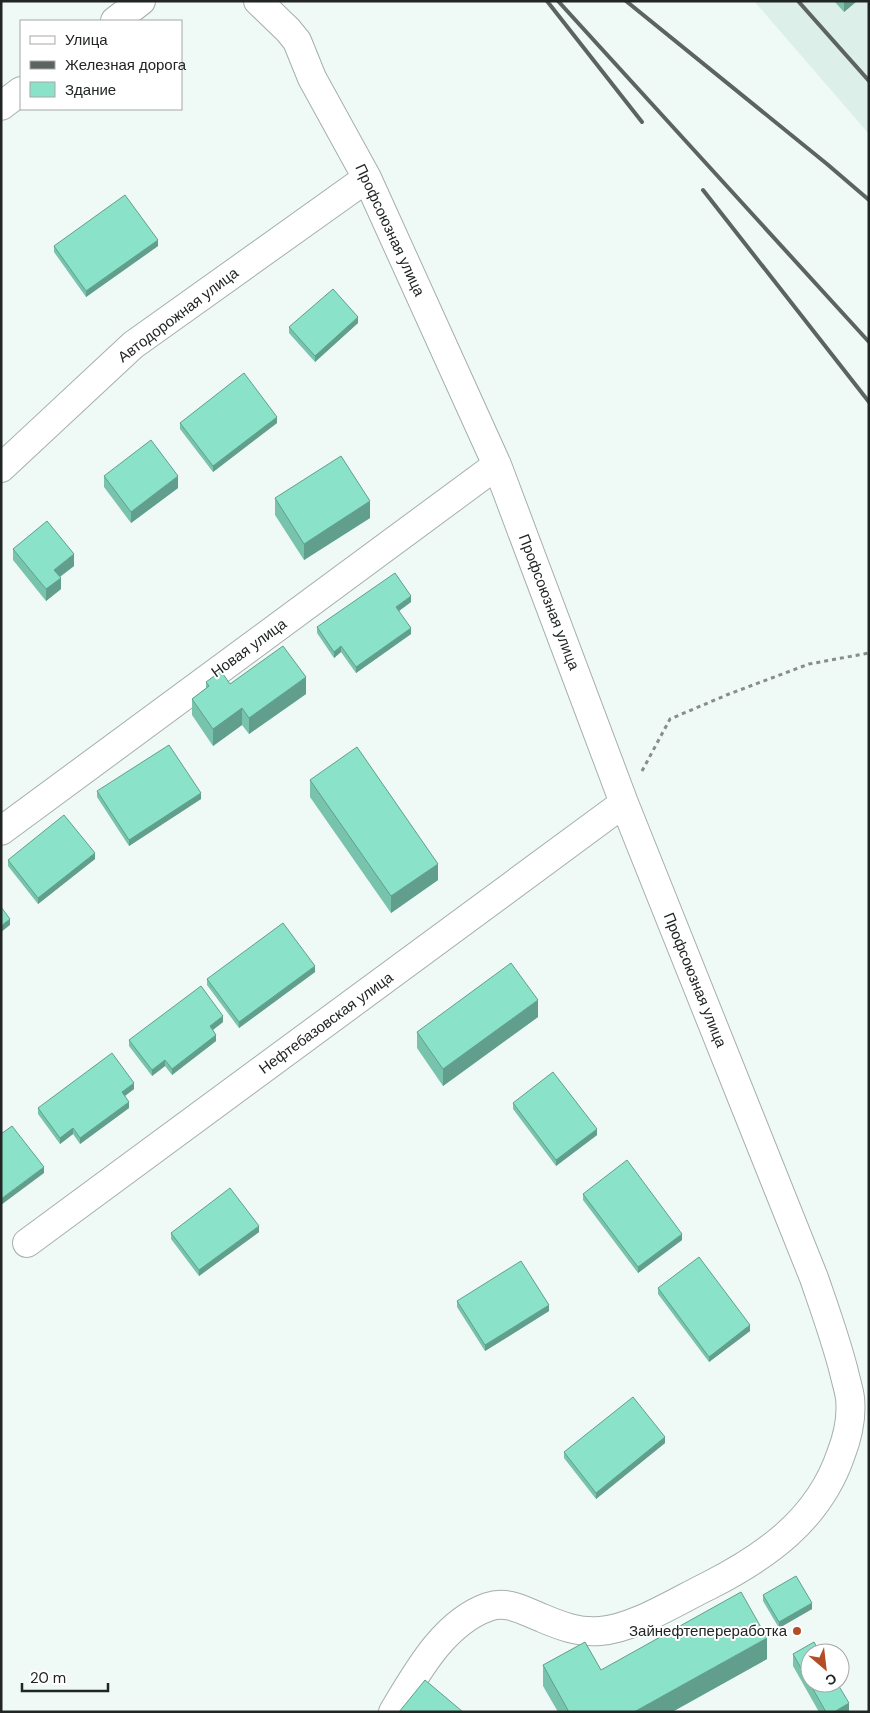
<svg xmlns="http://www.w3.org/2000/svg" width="870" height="1713" font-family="'DM Sans',sans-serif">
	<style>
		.built { fill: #ddefe9 }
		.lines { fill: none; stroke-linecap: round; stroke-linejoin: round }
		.minor-casing { stroke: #a6afac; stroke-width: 30 }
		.major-casing { stroke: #a6afac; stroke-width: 30 }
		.path { stroke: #868d8a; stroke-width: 3; stroke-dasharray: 4 4; stroke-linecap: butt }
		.minor { stroke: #fff; stroke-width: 28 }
		.major { stroke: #fff; stroke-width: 28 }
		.rail { stroke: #5d6360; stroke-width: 4 }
		.wall { fill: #77c3ac }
		.shaded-wall { fill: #619f8c }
		.building { fill: #8ae3c8; stroke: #619f8c }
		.poi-dot { fill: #b34d25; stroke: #fff; stroke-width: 2 }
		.labels { text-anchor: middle; stroke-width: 4; stroke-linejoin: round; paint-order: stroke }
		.street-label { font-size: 15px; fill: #212523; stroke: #fff }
		.poi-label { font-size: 15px; fill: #212523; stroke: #fff; text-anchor: end }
	</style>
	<rect width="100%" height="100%" fill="#eff9f5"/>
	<path class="built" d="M754,1h115v133z"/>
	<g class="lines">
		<defs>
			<path id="minor" d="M258,1l30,29 9,11 15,37 55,100 130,287 127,338 190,475c11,32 22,62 30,94 2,9 5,18 6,26 2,19 -2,38 -9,56 -22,65 -74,102 -133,132 -31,15 -75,43 -108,45 -21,2 -39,-5 -58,-13 -18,-7 -34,-18 -54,-11 -45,16 -72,67 -95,105
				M1,468l132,-123 234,-167
				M1,831l496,-366
				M27,1243l597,-440"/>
			<path id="major" d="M115,21l26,-20
				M1,106l20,-15"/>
		</defs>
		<use href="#minor" class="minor-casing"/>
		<use href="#major" class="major-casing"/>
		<path class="path" d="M642,771l28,-52 59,-25 80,-30 60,-11"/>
		<use href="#minor" class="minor"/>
		<use href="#major" class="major"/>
		<path class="rail" d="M547,1l95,121
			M558,1l311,341
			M626,1l201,163 42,36
			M798,1l71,80
			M703,190l166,212"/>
	</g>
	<path class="wall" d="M834,1h23l-13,11z
		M54,246h104l-72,51 -32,-45z
		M358,323l-43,39 -26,-29v-6z
		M180,423h97l-64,49 -33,-43z
		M104,476l74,12 -47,35 -27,-36z
		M275,498l95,20 -66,42 -29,-45z
		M13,549l61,17 -14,11 1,12 -15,12 -33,-41z
		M411,602l-12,9 12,23 -55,39 -15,-21 -7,6 -17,-25v-6z
		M206,682l24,2 76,10 -57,40 -7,-9 -29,21 -21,-31v-16l14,-11z
		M310,780l128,100 -47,33 -81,-116z
		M97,791l104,8 -72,47 -32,-49z
		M95,859l-57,45 -30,-38v-6z
		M315,972l-76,56 -32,-43v-6z
		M538,1017l-95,69 -26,-38v-16z
		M223,1022l-10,8 3,11 -44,34 -7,-9 -13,10 -23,-30v-6z
		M134,1089l-9,7 4,12 -49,36 -7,-10 -13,10 -22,-30v-6z
		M513,1103l84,32 -41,31 -43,-57z
		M583,1194l99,46 -44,33 -55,-73z
		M259,1232l-60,44 -28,-37v-6z
		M658,1288l92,43 -41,31 -51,-68z
		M457,1301l92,10 -64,40 -28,-44z
		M665,1443l-69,56 -32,-41v-6z
		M763,1595l49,14 -33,19 -16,-27z
		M793,1654l56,58h-30l-26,-46z
		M767,1659l-95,53h-114l-15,-26v-21l58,5z"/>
	<path class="shaded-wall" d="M844,1h13l-13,11z
		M158,240v6l-72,51v-6z
		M358,317v6l-43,39v-6z
		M277,417v6l-64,49v-6z
		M178,476v12l-47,35v-11z
		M370,501v17l-66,42v-16z
		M74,554v12l-20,15v-11z
		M61,578v11l-15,12v-12z
		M411,596v6l-15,11v-6z
		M411,628v6l-55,39v-6z
		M341,646v6l-7,6v-6z
		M306,677v17l-57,40v-16z
		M242,708v17l-29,21v-17z
		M201,793v6l-72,47v-6z
		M95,853v6l-57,45v-6z
		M438,864v16l-47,33v-17z
		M10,919v6l-9,7v-6z
		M315,966v6l-76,56v-6z
		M538,1000v17l-95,69v-17z
		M223,1016v6l-13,10v-6z
		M216,1035v6l-44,34v-6z
		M165,1060v6l-13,10v-6z
		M134,1083v6l-12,9v-6z
		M129,1102v6l-49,36v-6z
		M73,1128v6l-13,10v-6z
		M597,1129v6l-41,31v-6z
		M44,1167v6l-43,32v-6z
		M259,1226v6l-60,44v-6z
		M682,1234v6l-44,33v-6z
		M549,1305v6l-64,40v-6z
		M750,1325v6l-41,31v-5z
		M665,1437v6l-69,56v-6z
		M812,1603v6l-33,19v-6z
		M767,1638v21l-95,53h-38z
		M849,1703v9h-15z"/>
	<path class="building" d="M125,195l33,45 -72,51 -32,-45z
		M333,289l25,28 -43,39 -26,-29z
		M244,373l33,44 -64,49 -33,-43z
		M151,440l27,36 -47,36 -27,-36z
		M341,456l29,45 -66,43 -29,-46z
		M47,521l27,33 -20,16 7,8 -15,11 -33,-40z
		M395,573l16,23 -15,11 15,21 -55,39 -15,-21 -7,6 -17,-25z
		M283,646l23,31 -57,41 -7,-10 -29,21 -21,-30 17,-13 -3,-4 15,-11 9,13z
		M169,745l32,48 -72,47 -32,-49z
		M357,747l81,117 -47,32 -81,-116z
		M64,815l31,38 -57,45 -30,-38z
		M1,907l9,12 -9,7z
		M283,923l32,43 -76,56 -32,-43z
		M511,963l27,37 -95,69 -26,-37z
		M201,986l22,30 -13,10 6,9 -44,34 -7,-9 -13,10 -23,-30z
		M112,1053l22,30 -12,9 7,10 -49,36 -7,-10 -13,10 -22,-30z
		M553,1072l44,57 -41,31 -43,-57z
		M12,1126l32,41 -43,32v-65z
		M627,1160l55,74 -44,33 -55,-73z
		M230,1188l29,38 -60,44 -28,-37z
		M699,1257l51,68 -41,32 -51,-69z
		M521,1261l28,44 -64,40 -28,-44z
		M633,1397l32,40 -69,56 -32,-41z
		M796,1576l16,27 -33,19 -16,-27z
		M741,1592l26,46 -133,74h-65l-26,-47 42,-23 16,28z
		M814,1642l6,11h-10v30h27l12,20 -15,9h-8l-33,-58z
		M425,1680l38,32h-64z"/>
	<circle class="poi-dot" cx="797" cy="1631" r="5"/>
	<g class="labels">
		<g class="street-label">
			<text transform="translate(390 230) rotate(65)" y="5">Профсоюзная улица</text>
			<text transform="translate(178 315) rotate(-37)" y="5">Автодорожная улица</text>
			<text transform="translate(549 602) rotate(69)" y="5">Профсоюзная улица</text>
			<text transform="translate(249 648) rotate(-36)" y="5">Новая улица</text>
			<text transform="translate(695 980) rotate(68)" y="5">Профсоюзная улица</text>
			<text transform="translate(326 1023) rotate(-36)" y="5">Нефтебазовская улица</text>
		</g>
		<g class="poi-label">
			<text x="787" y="1636">Зайнефтепереработка</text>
		</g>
	</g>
	<rect width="870" height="1713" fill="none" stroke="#212523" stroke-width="5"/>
	<rect x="20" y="20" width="162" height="90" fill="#ffffff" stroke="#a6a8a7"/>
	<rect x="30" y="36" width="25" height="8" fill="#ffffff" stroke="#a6a8a7"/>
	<text x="65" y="45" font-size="15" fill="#212523">Улица</text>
	<rect x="30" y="61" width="25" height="8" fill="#5d6360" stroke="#a6a8a7"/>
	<text x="65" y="70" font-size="15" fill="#212523">Железная дорога</text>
	<rect x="30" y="82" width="25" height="15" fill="#8ae3c8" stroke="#a6a8a7"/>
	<text x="65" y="95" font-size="15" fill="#212523">Здание</text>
	<g transform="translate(825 1668) rotate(152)"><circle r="24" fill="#ffffff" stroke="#a6a8a7"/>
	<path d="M0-4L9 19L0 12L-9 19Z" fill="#b34d25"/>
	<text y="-8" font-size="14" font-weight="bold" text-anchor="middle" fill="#212523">С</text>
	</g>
	<path d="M22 1683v8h86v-8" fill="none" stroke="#212523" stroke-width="2.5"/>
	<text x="30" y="1683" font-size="15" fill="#212523" stroke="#ffffff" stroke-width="4" paint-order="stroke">20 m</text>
</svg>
